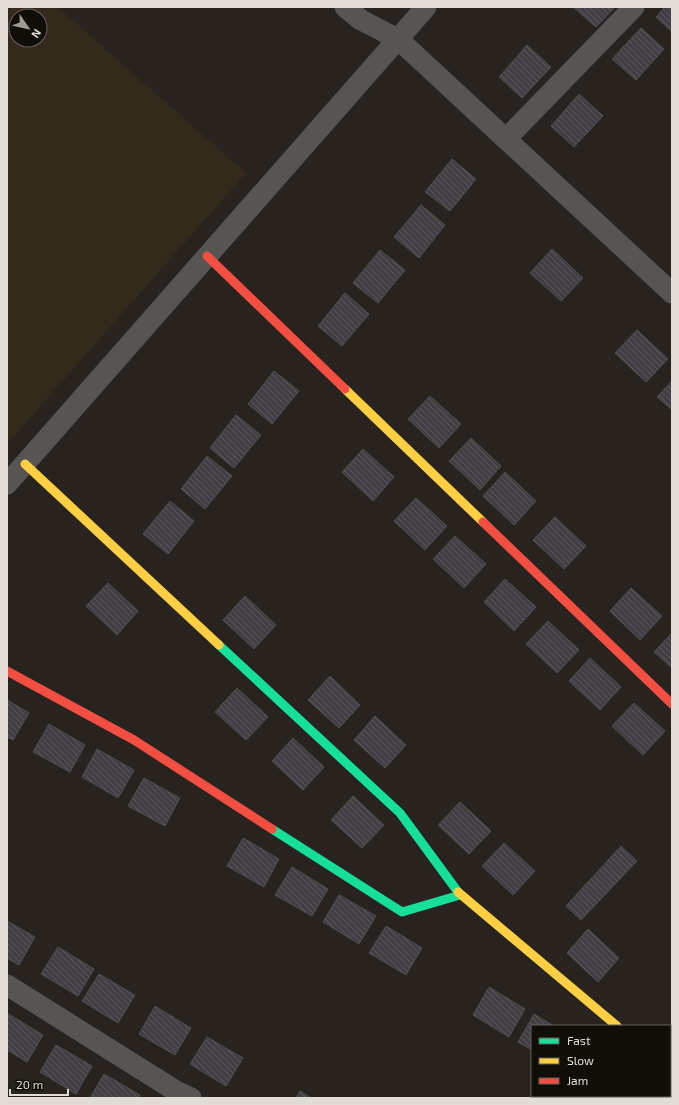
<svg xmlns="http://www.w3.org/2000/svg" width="679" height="1105" font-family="'Exo 2',sans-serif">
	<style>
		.built { fill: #342a1b; fill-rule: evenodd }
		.building { fill: url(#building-back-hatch); stroke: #524e4e }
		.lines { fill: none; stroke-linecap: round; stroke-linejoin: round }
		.street { stroke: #575553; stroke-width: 21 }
		.fast { stroke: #16e098; stroke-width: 9 }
		.slow { stroke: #ffcf43; stroke-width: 9 }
		.jam { stroke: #f24e42; stroke-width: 9 }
	</style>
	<defs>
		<pattern id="building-back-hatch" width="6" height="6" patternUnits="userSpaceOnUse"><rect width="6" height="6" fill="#423e44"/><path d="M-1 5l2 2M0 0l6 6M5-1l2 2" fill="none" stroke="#5d595e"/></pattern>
	</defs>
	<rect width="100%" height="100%" fill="#28231e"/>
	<path class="built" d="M7,7h51l188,166 -239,271zM16,16h24v24h-24z"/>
	<path class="building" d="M573,7h42l-19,20z
		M665,7h7v25l-16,-15z
		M641,28l23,21 -28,31 -24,-21z
		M527,45l24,22 -29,31 -23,-21z
		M579,94l24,22 -29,31 -23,-21z
		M452,159l24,20 -26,32 -25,-19z
		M421,205l24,20 -26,33 -25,-21z
		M552,249l31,29 -22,23 -31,-28z
		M380,250l25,20 -27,33 -25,-20z
		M345,293l24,21 -27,32 -24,-20z
		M637,330l31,29 -22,23 -31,-29z
		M274,371l25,20 -27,33 -24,-20z
		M672,381v29l-15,-13z
		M430,396l31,28 -22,24 -31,-29z
		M236,415l25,20 -27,33 -24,-20z
		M471,438l30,28 -21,24 -31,-29z
		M363,449l31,28 -21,24 -31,-29z
		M207,456l25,20 -27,33 -24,-20z
		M505,472l31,29 -22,24 -31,-29z
		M416,498l31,28 -22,24 -31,-29z
		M170,501l24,20 -26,33 -25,-20z
		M555,517l31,29 -22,23 -31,-29z
		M455,536l31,28 -22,24 -31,-29z
		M505,579l31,28 -22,24 -30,-29z
		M108,583l30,28 -21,24 -31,-29z
		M631,588l31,28 -22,24 -30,-29z
		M245,596l31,29 -22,24 -31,-29z
		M548,621l31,29 -22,23 -31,-29z
		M672,633v35l-18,-16z
		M590,658l31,29 -21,23 -31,-29z
		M330,676l30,29 -21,23 -31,-28z
		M237,688l31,29 -22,23 -31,-28z
		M7,700l22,13 -16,27 -6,-3z
		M634,703l31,28 -22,24 -31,-29z
		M375,716l31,29 -21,23 -31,-28z
		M49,724l36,21 -15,27 -37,-20z
		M293,738l31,29 -21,23 -31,-29z
		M97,749l37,21 -16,28 -36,-21z
		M144,778l36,20 -15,28 -37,-20z
		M353,796l31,29 -22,23 -31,-28z
		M460,802l31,29 -22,23 -31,-29z
		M243,838l36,21 -15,28 -37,-21z
		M504,843l31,28 -22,24 -31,-29z
		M621,846l16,15 -56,59 -15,-14z
		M292,867l36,22 -16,27 -37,-21z
		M339,895l37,21 -17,28 -36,-22z
		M7,921l28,16 -16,28 -12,-7z
		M386,926l36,22 -16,27 -37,-22z
		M588,929l31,29 -21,24 -31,-29z
		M58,947l36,22 -16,27 -37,-22z
		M99,974l36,21 -17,28 -36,-22z
		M489,987l36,22 -16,28 -36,-22z
		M155,1006l36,22 -16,27 -36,-21z
		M7,1013l36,22 -16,27 -20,-12z
		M534,1014l20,12h-22v24l-14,-8z
		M207,1037l36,21 -17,28 -36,-22z
		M56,1045l36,21 -16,28 -36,-22z
		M104,1074l36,21 -1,3h-49z
		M300,1091l11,7h-15z"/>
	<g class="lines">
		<path class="street" d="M345,7l16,13 37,19 274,254
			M506,139l128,-132
			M7,484l419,-477
			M7,985l169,106 15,7
			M670,1070l2,1"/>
		<path class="fast" d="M219,645l181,168 58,79
			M272,829l130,83 58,-17"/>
		<path class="slow" d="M345,389l138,133
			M25,464l194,181
			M458,892l159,134"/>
		<path class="jam" d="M207,256l138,133
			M483,522l189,182
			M7,671l127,69 138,89"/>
	</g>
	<rect width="679" height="1105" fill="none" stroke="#e1dcd5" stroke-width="16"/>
	<rect x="531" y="1025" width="140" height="72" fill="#110e09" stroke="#64605b"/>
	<rect x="539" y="1038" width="20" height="6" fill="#16e098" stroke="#64605b"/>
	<text x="567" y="1045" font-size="12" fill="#e1dcd5">Fast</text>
	<rect x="539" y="1058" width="20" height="6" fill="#ffcf43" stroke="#64605b"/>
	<text x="567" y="1065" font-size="12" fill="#e1dcd5">Slow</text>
	<rect x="539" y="1078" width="20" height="6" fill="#f24e42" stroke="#64605b"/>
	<text x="567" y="1085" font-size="12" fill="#e1dcd5">Jam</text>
	<g transform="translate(28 28) rotate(124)"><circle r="19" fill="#110e09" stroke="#64605b"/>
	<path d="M0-3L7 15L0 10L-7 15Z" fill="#a09b95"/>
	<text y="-6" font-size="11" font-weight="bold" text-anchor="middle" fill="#e1dcd5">N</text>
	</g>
	<path d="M10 1089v6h58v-6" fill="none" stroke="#e1dcd5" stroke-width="2"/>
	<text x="16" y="1089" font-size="12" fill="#e1dcd5" stroke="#110e09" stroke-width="3" paint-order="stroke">20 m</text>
</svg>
